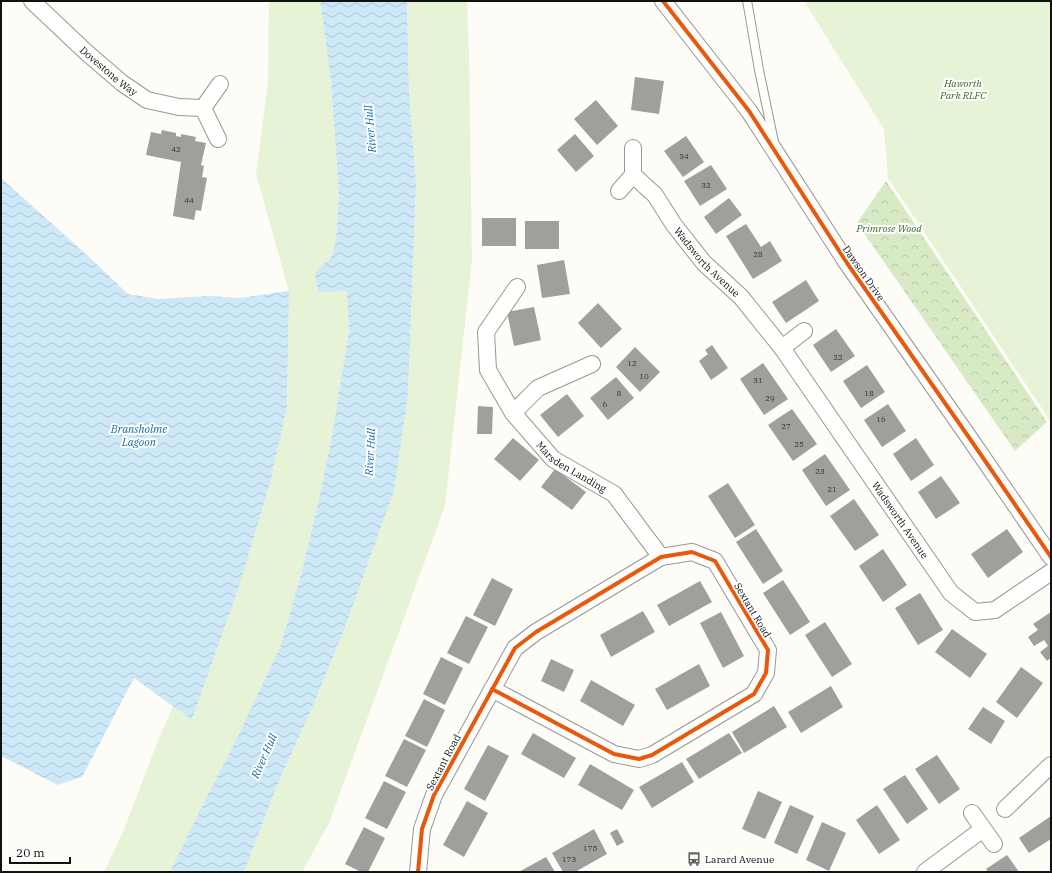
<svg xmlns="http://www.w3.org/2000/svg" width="1052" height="873" font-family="'IBM Plex Serif',serif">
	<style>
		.grass { fill: #e7f3d7 }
		.forest { fill: url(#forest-crowns) }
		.water { fill: url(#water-waves) }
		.building { fill: #a19f9c }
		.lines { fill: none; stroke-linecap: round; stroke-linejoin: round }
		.service-casing { stroke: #979795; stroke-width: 10 }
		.minor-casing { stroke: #979795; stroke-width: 18 }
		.service { stroke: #fffffe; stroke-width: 8 }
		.minor { stroke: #fffffe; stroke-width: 16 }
		.cycleway-casing { stroke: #fff; stroke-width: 6 }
		.cycleway { stroke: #e8590c; stroke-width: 4 }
		.labels { text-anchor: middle; stroke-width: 4; stroke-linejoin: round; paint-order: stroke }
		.number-label { font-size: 8px; fill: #353434 }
		.street-label { font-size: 10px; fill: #111; stroke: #fff }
		.park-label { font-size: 10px; font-style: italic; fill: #2f6b1f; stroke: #fff }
		.poi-label { font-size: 10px; fill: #111; stroke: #fff; text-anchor: start }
		.water-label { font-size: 11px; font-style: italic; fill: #1768a6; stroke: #fff }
	</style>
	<defs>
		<pattern id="forest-crowns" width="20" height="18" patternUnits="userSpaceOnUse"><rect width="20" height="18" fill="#d8eac5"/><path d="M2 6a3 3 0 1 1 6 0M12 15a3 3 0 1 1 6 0" fill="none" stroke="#b8c8a8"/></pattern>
		<pattern id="water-waves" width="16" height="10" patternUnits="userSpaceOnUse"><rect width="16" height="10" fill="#cde8f7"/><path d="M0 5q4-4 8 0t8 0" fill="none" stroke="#afc6d3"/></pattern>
	</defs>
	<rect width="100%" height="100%" fill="#fdfcf7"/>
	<path class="grass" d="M269,1h51l11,80 8,115 -3,44 -4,16 -17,17 33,17 1,40 -17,106 -13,63 -16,68 -22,78 -45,95 -33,64 -33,68h-66l19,-40 34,-89 16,-37 19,14 47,-133 32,-109 16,-71 2,-116 -33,-117 12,-92z
		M407,1h60l2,51 3,208 -27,246 -116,317 -27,49h-58l32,-84 35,-78 33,-80 50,-139 14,-96 8,-211 -7,-92z
		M804,1h247v421l-163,-244 -4,-49z"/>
	<path class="forest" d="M886,181l161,241 -32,29 -158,-228z"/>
	<path class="water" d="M320,1h87l2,91 7,92 -8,211 -14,96 -50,139 -33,80 -35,78 -32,84h-74l33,-68 33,-64 45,-95 22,-78 16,-68 13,-63 17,-106 -2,-39 -29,1 -3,-19 17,-17 4,-16 3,-44 -8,-115z
		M1,178l86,77 41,39 30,5 52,-3 30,2 49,-7 -2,116 -16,72 -32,108 -47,133 -58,-42 -52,99 -24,8 -57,-29z"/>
	<path class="building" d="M635,77l29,4 -5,33 -28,-4z
		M596,100l22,26 -21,19 -23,-26z
		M162,130l14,3v3l5,1v-3l15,3 -1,4 11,2 -5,22 3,1 -2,11 5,1 -6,33 -5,-1 -2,10 -21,-4 8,-54 -35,-7 5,-23 10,2z
		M575,134l19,22 -18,16 -19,-22z
		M686,136l18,26 -21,15 -19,-26z
		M711,165l16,24 -27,17 -16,-25z
		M729,198l13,17 -26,19 -12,-17z
		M482,218h34v28h-34z
		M525,221h34v28h-34z
		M746,224l15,23 9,-6 12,20 -29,18 -27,-43z
		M564,260l6,34 -28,4 -5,-33z
		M806,280l13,21 -33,22 -14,-21z
		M598,303l24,26 -21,19 -23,-25z
		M534,307l7,33 -27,6 -7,-34z
		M836,329l19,27 -24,16 -18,-27z
		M712,345l16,23 -17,12 -12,-19 9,-7 -3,-4z
		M635,347l25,25 -20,20 -24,-25z
		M763,363l25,36 -24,16 -24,-36z
		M867,365l18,27 -24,16 -18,-27z
		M616,377l18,21 -26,22 -18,-22z
		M567,394l17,22 -26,21 -18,-22z
		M888,404l18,27 -24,16 -18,-27z
		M478,406l15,1 -1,27h-15z
		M792,409l25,35 -24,17 -25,-36z
		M513,438l26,22 -19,21 -26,-22z
		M916,438l18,27 -23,16 -18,-27z
		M825,454l25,36 -24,16 -24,-36z
		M555,469l31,23 -14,18 -31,-23z
		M941,476l19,27 -24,16 -18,-27z
		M728,483l27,42 -20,13 -27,-42z
		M854,499l25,36 -24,16 -25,-35z
		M756,529l27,42 -20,13 -27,-42z
		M1007,529l16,23 -35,26 -17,-24z
		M883,549l24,36 -24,17 -24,-36z
		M492,578l21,11 -18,37 -22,-11z
		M783,580l27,42 -20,13 -27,-42z
		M700,581l12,21 -43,24 -12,-21z
		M920,593l23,37 -25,15 -23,-37z
		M643,611l12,21 -44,25 -11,-22z
		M721,612l23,44 -21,12 -23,-45z
		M1051,612v46l-4,3 -7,-9 8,-6 -4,-6 -10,6 -6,-9 10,-7 -5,-6z
		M466,616l22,11 -19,37 -22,-11z
		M825,622l27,42 -20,13 -27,-42z
		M952,629l35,25 -17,24 -35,-26z
		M441,657l22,11 -18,37 -22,-11z
		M551,659l23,11 -10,22 -23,-11z
		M699,664l11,22 -43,24 -12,-21z
		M1021,667l22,16 -26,35 -21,-16z
		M591,680l44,25 -12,21 -43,-25z
		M831,686l12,21 -42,26 -13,-21z
		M424,699l21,11 -18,37 -22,-11z
		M774,706l13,21 -43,26 -12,-21z
		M983,707l22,14 -14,23 -23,-15z
		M533,733l43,25 -12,20 -43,-24z
		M729,733l13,20 -43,26 -13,-20z
		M404,739l22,11 -19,37 -22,-11z
		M488,745l21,11 -24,45 -21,-12z
		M937,755l23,34 -21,15 -24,-35z
		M682,762l12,20 -42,26 -13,-21z
		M590,764l44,26 -12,20 -44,-25z
		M905,775l23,34 -21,15 -24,-35z
		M384,781l22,11 -19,37 -22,-11z
		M758,791l24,11 -17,37 -23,-10z
		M467,801l21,12 -24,44 -21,-12z
		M790,805l24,11 -17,38 -23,-11z
		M877,805l23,35 -21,14 -23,-34z
		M1051,816v23l-22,14 -10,-15z
		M822,822l24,11 -17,38 -23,-11z
		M364,827l21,11 -17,34h-7l-16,-8z
		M594,829l13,25 -32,18h-12l-11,-19z
		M617,829l7,13 -7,4 -7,-13z
		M1007,855l12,17h-31l-2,-3z
		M546,857l9,15h-36l7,-4z"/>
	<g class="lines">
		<defs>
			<path id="service" d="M747,1l1,5 11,64 15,72"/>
			<g id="minor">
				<path id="s1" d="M32,1l54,51 36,31 25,17 32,7 24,1"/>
				<path d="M663,1l86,110 98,152 121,173 83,121"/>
				<path d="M218,139l-15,-31 17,-24"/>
				<path id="s2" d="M633,175l22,20 19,30 30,38 37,34 41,51 169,245 24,19 20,-2 56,-38"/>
				<path d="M619,191l14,-16v-27"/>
				<path id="s3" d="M517,287l-31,45 2,38 25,43 40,46 61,35 47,63"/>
				<path d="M782,348l22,-17"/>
				<path d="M513,413l25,-25 54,-24"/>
				<path d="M1005,809l46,-44"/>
				<path d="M972,813l22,31"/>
				<path d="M418,872l4,-43 12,-34 81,-147 21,-16 125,-75 31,-5 23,9 53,89 -2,23 -12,21 -102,61 -13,4 -25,-5 -122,-65"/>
				<path d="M925,872l58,-43"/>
			</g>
		</defs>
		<use href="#service" class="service-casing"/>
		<use href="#minor" class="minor-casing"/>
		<use href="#service" class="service"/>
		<use href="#minor" class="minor"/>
		<defs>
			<path id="cycleway" d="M663,1l86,110 98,152 121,173 83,121
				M418,872l4,-43 12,-34 81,-147 21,-16 125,-75 31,-5 23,9 53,89 -2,23 -12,21 -102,61 -13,4 -25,-5 -122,-65"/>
		</defs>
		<use href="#cycleway" class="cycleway-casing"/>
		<use href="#cycleway" class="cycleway"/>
	</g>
	<defs>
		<symbol id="bus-bare" viewBox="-9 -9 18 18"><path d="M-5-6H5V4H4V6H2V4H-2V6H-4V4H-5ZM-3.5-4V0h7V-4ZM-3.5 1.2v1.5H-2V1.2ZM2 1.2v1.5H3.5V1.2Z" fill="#646362" stroke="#fff" stroke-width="2.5" paint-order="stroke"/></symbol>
	</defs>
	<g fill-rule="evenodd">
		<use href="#bus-bare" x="684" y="849" width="20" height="20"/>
	</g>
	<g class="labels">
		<g class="number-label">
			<text x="176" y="152">42</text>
			<text x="684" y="159">34</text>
			<text x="706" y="188">32</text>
			<text x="189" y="203">44</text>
			<text x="758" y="257">28</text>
			<text x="838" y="360">22</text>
			<text x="632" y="366">12</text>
			<text x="644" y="379">10</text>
			<text x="758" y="383">31</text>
			<text x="619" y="396">8</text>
			<text x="869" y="396">18</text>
			<text x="770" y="401">29</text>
			<text x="605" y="407">6</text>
			<text x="881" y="422">16</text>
			<text x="786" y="429">27</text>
			<text x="799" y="447">25</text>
			<text x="820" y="474">23</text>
			<text x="832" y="492">21</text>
			<text x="590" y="851">175</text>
			<text x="569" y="862">173</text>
		</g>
		<g class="street-label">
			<text dy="4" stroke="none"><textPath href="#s1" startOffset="104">Dovestone Way</textPath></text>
			<text dy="4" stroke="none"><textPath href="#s2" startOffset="115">Wadsworth Avenue</textPath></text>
			<text transform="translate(864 273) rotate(55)" y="4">Dawson Drive</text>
			<text dy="4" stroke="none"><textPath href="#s3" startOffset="223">Marsden Landing</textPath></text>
			<text dy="4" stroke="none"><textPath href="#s2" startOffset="438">Wadsworth Avenue</textPath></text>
			<text transform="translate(753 610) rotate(59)" y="4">Sextant Road</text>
			<text transform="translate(443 762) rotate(-62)" y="4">Sextant Road</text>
		</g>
		<g class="park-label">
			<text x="963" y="87">Haworth<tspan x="963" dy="12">Park RLFC</tspan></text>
			<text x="889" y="232">Primrose Wood</text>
		</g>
		<g class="poi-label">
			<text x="705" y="863">Larard Avenue</text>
		</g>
		<g class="water-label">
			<text transform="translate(370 129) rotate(-95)" y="4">River Hull</text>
			<text x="139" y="433">Bransholme<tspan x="139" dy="13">Lagoon</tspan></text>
			<text transform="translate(370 452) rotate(-87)" y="4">River Hull</text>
			<text transform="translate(264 756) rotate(-66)" y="4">River Hull</text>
		</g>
	</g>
	<rect width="1052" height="873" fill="none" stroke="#111111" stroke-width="4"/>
	<path d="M10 857v6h60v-6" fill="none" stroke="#111111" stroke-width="2"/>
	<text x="16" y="857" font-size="12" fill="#111111" stroke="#ffffff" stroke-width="3" paint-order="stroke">20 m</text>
</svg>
